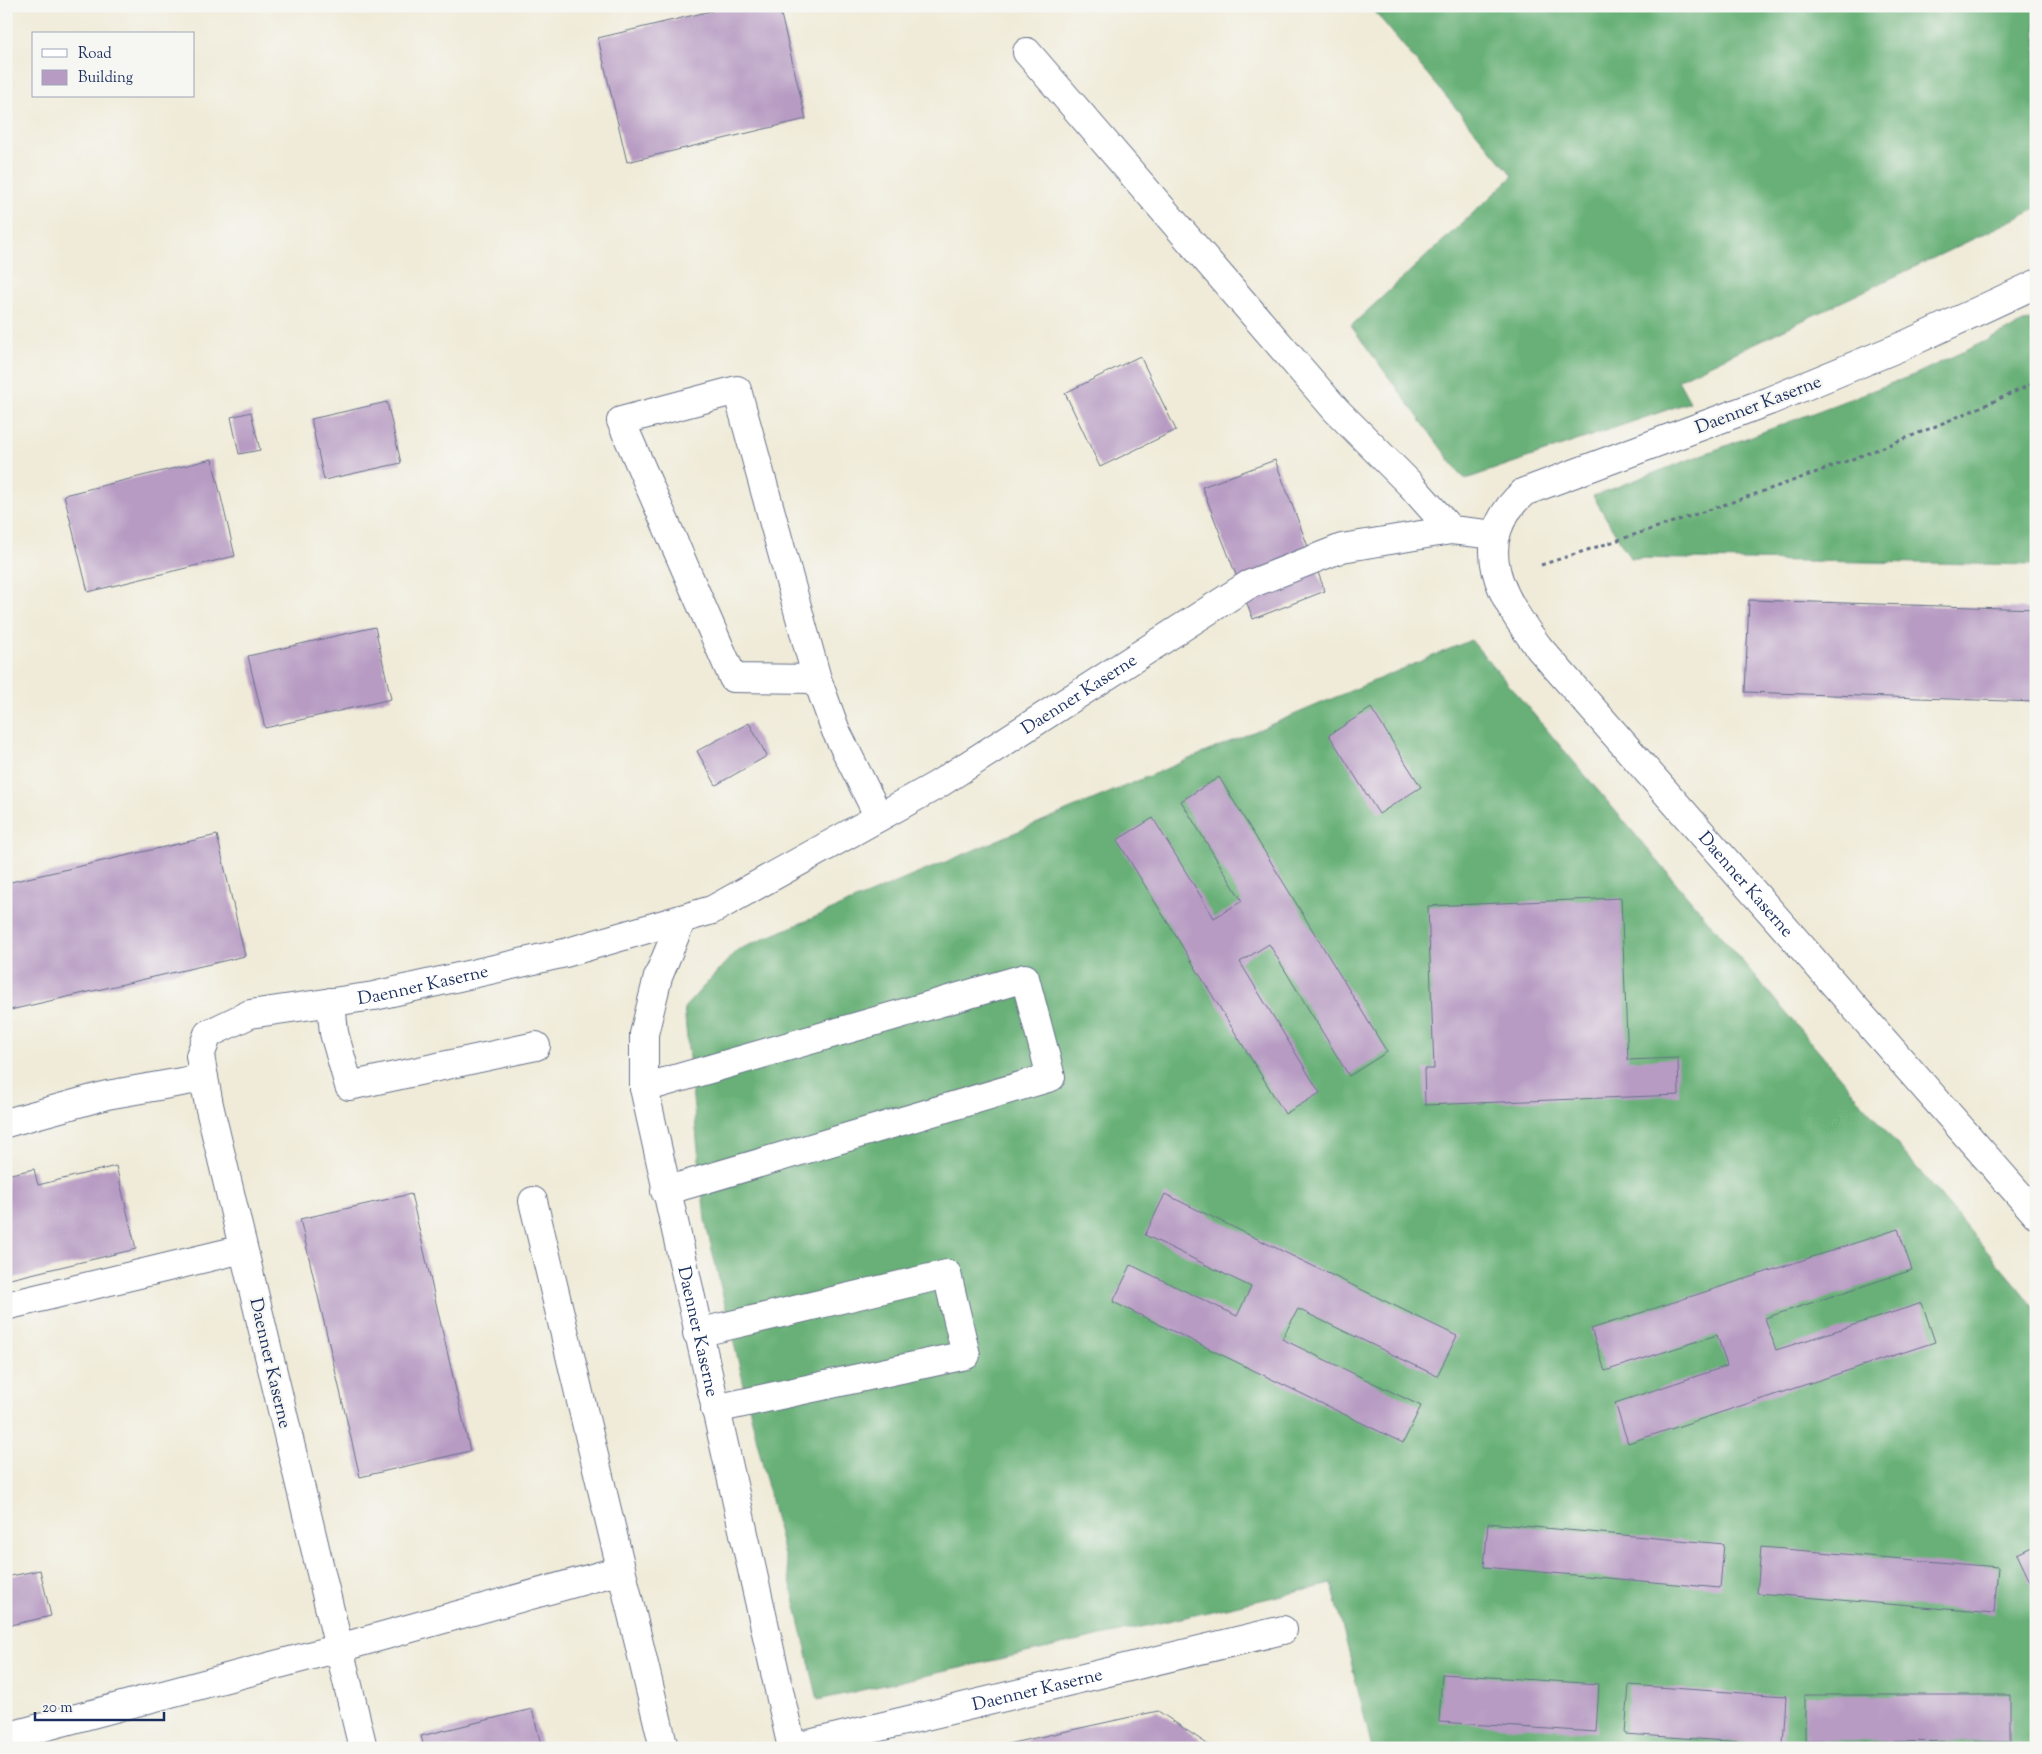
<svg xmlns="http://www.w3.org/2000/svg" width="2042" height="1754" font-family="'Sorts Mill Goudy',serif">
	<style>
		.forest { fill: #67b077; stroke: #41706a }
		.building { fill: #b79bc3 }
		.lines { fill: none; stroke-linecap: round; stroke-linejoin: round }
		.minor-casing { stroke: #667189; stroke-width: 30 }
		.path { stroke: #667189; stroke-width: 3; stroke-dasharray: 4 4; stroke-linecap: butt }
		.minor { stroke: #fff; stroke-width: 28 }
		.labels { text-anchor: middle; stroke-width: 4.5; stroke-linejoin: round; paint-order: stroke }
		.street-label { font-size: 18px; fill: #1b2f5e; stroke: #f6f6f2 }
	</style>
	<rect width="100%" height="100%" fill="#f6f6f2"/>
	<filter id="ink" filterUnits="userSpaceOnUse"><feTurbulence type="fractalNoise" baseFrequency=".02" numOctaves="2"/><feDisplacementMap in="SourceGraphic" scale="10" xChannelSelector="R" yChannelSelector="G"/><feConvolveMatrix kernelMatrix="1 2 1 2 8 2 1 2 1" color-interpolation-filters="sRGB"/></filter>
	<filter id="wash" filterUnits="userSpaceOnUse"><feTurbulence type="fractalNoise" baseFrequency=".0096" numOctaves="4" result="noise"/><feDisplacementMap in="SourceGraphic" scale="20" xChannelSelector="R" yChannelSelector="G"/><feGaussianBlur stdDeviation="1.12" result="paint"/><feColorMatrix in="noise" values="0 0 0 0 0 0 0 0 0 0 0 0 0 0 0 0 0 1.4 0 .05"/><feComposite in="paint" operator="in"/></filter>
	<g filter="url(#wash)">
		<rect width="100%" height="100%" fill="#f0ebd8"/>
		<path class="forest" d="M1370,6h666v203l-358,171 12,22 -224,77 -6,-5 -109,-148 162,-150z
			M2036,317v248l-406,-7 -37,-62 323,-122z
			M1471,640l565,669v439h-664l-40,-164 -514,116 -113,-480 -21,-212 53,-58z"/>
		<g id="blocks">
			<path class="building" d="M732,6h47l27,113 -179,43 -29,-124z
				M1140,356l36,74 -76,37 -35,-74z
				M387,402l14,61 -77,17 -13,-61z
				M251,412l9,38 -21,4 -8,-37z
				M212,459l23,97 -147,36 -24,-97z
				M1275,460l50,131 -72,28 -51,-132z
				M1749,600l287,9v93l-291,-10z
				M375,627l16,72 -126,29 -17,-72z
				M1371,708l50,79 -42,27 -50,-79z
				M749,723l18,33 -51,29 -19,-34z
				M1219,777l168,275 -38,24 -80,-132 -29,18 80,131 -35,21 -168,-274 36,-22 61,100 28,-17 -61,-100z
				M217,835l28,121 -239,55v-128z
				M1621,898l7,162 50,-2 1,37 -254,10 -1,-36h10l-6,-163z
				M116,1166l20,83 -130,31v-105l28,-6 4,16z
				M411,1194l59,257 -110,26 -60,-258z
				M1165,1194l292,142 -20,40 -139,-67 -16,30 139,67 -18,37 -290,-141 18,-37 106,51 14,-29 -106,-52z
				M1898,1229l14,41 -147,48 11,32 146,-47 13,39 -307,101 -13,-40 112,-37 -10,-31 -112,36 -14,-42z
				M1488,1523l236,21 -4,44 -236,-21z
				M2036,1545v44l-2,1 -17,-36z
				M1761,1547l237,20 -4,46 -237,-20z
				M40,1570l11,46 -45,10v-49z
				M1442,1674l157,10 -3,48 -157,-10z
				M1629,1685l157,11 -3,49 -158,-11z
				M1805,1695h205v47l-205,-1z
				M532,1709l10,39h-118l-3,-12z
				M1158,1711l55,37h-219v-1z"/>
		</g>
	</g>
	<g filter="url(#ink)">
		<use href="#blocks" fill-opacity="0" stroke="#667189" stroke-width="1"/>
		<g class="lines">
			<defs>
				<g id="minor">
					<path d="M1027,52l309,358 74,74 41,46"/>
					<path id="s1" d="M2036,284l-129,60 -138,57 -245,91c-57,50 -22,108 16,157l496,565"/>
					<path d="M817,679l-84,-1 -112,-257 116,-31 80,289 19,52 43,86"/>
					<path id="s2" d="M682,919l-24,58 -14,57v54l148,660 491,-118"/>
					<path d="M331,1002l3,31 15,53 187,-40"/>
					<path d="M644,1088l381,-110 26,99 -386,114"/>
					<path d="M6,1123l101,-28 97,-17"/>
					<path d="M533,1201l131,547"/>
					<path d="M6,1306l237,-57"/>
					<path d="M697,1333l250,-59 19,81 -251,54"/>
					<path id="s3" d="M621,1570l-282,78 -130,-543 -9,-49 8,-22 42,-20 124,-18 191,-43 147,-43 225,-125 311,-200 94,-37 109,-18 45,5"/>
					<path d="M6,1737l333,-89 24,100"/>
				</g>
			</defs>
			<use href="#minor" class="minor-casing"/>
			<path class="path" d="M1541,565c167,-54 335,-108 495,-183"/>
			<use href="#minor" class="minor"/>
		</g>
	</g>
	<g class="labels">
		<g class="street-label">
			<text transform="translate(1758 404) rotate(-21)" y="6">Daenner Kaserne</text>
			<text dy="6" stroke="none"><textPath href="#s3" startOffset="1871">Daenner Kaserne</textPath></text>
			<text dy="6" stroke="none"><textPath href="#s1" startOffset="1044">Daenner Kaserne</textPath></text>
			<text dy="6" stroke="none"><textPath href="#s3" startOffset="1146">Daenner Kaserne</textPath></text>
			<text dy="6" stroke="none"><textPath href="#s2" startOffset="425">Daenner Kaserne</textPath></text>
			<text transform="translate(271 1363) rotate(77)" y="6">Daenner Kaserne</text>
			<text dy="6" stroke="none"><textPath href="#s2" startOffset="1104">Daenner Kaserne</textPath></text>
		</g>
	</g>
	<rect width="2042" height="1754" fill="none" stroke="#f6f6f2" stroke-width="25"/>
	<rect x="32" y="32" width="162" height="65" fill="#f6f6f2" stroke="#9ea6b7"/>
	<rect x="42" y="49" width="25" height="8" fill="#ffffff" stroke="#9ea6b7"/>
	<text x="78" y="58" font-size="15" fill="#1b2f5e">Road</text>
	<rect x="42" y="70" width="25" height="15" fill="#b79bc3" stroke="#9ea6b7"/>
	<text x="78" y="82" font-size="15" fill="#1b2f5e">Building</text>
	<path d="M35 1712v8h129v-8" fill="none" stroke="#1b2f5e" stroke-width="2.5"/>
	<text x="42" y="1712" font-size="15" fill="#1b2f5e" stroke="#f6f6f2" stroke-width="4" paint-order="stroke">20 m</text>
</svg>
